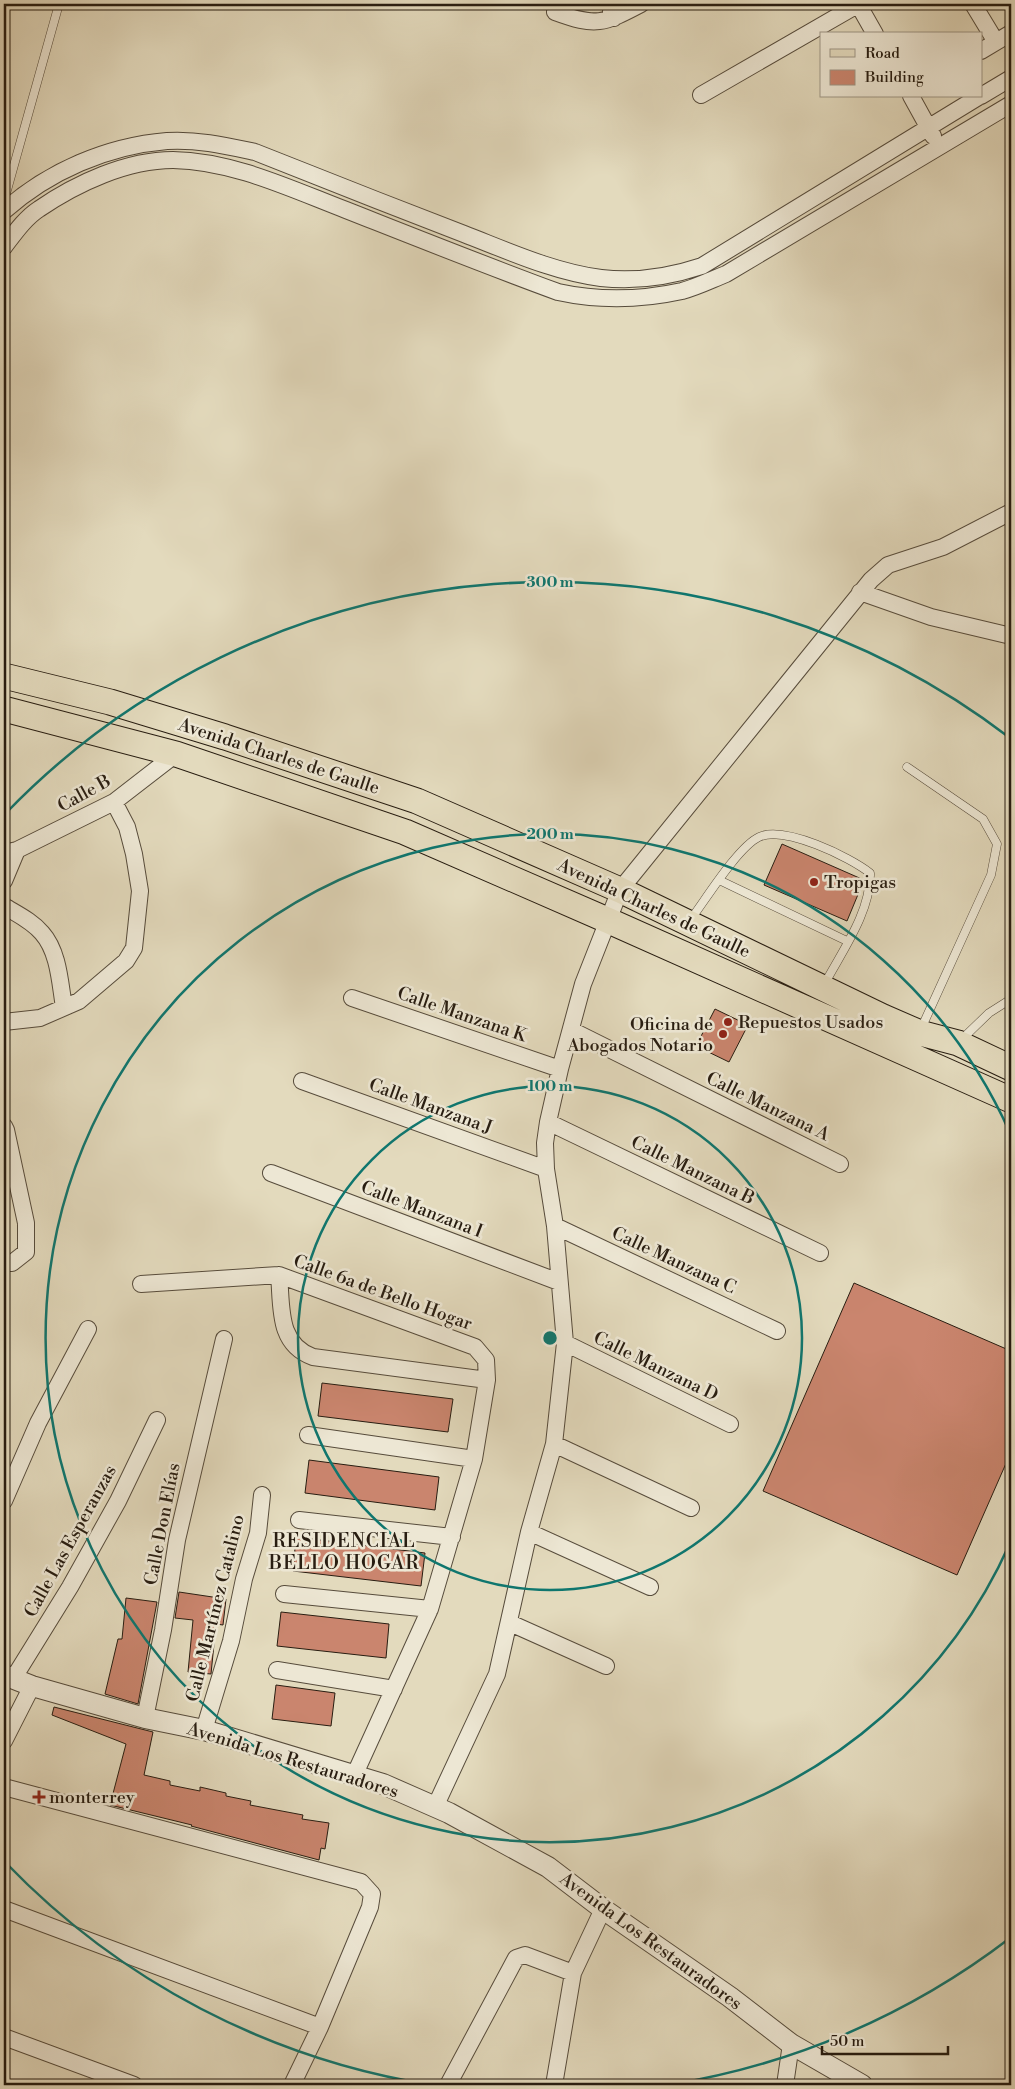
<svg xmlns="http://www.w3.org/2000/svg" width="1015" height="2089" font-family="'Libre Bodoni',serif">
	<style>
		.building { fill: #ca856e; stroke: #281d11 }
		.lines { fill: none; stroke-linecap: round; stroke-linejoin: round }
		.service-casing { stroke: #574c3c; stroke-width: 9 }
		.minor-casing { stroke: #574c3c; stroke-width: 18 }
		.tertiary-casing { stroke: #574c3c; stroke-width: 22 }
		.primary-casing { stroke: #281d11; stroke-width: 27 }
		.service { stroke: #ede7d4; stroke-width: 8 }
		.minor { stroke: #ede7d4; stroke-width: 16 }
		.tertiary { stroke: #ede7d4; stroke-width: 20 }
		.primary { stroke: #e3dabd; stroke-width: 25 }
		.ring { fill: none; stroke: #0f766e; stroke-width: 2.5 }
		.poi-dot { fill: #8f2418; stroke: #ede7d4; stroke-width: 2 }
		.labels { text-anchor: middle; stroke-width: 5; stroke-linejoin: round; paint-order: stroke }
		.street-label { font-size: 18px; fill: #281d11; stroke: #ede7d4 }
		.poi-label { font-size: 18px; fill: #281d11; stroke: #ede7d4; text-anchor: start }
		.neighbourhood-label { font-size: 19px; letter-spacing: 1px; fill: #281d11; stroke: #ede7d4 }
		.centre { fill: #0f766e; stroke: #ede7d4; stroke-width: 2.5 }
		.ring-label { font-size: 15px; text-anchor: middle; font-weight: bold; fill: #0f766e; stroke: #ede7d4; stroke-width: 5; stroke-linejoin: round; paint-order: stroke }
	</style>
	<rect width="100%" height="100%" fill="#e3dabd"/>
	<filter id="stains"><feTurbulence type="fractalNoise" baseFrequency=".004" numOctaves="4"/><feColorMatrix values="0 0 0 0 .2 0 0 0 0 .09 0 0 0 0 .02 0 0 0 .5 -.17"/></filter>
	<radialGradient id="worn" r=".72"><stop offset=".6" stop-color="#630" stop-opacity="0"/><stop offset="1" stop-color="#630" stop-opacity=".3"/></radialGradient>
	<path class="building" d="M782,844l82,36 -17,41 -83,-36z
		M715,1009l33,16 -19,37 -33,-16z
		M854,1283l157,68v101l-54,123 -194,-84z
		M322,1383l131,16 -5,33 -130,-16z
		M309,1460l130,17 -4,33 -130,-17z
		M296,1537l129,16 -4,33 -128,-15z
		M179,1592l47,7 -3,26 -7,-1 -5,50 -23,-2 5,-52 -18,-2z
		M126,1598l31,4 -19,102 -33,-10 13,-55h4z
		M281,1612l108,12 -3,34 -109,-12z
		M276,1685l59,8 -4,33 -59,-7z
		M54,1707l99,25 -9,43 26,6v4l30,6v-4l26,6v3l25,5 -1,4 53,10 -1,4 27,4 -4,26 -4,-1 -2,12 -128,-34 1,-1 -82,-20 16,-61 -74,-29z"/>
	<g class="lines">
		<defs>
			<path id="service" d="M4,201l55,-197
				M907,767l76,52 14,25 -6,31 -70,154
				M719,880l128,61
				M691,919c15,-20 47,-72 68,-82 25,-12 91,20 111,36 1,39 -28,78 -46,112
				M961,1040l28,-27 22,-14"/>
			<path id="minor" d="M613,4l-2,8 3,6
				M858,4l17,30
				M973,4l23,38
				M555,12c41,15 48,12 86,-8
				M981,51l30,-18
				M701,95l158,-91
				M911,96l22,40
				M981,96l30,-18
				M4,211c45,-40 103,-65 163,-70 30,-2 60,5 88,11 70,28 139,55 209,82 44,17 90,38 137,44 35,4 68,-1 101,-12l278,-170
				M4,247c10,-13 21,-29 35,-38 38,-26 88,-49 134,-49 60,1 118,29 173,50 71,28 141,56 212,82 41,9 83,8 124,-1 15,-4 29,-11 44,-17l285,-170
				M860,592l71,25 80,19
				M4,853l13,-3 97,-48 62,-48
				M4,881l13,-31
				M4,906c13,8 28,15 38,27 17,19 18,51 22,74
				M352,998l208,71
				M4,1022l36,-4 39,-17 47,-40 8,-13 6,-57 -6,-37 -7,-27 -13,-25
				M571,1030l269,134
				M302,1081l244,88
				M548,1122l272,131
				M4,1126l2,4 20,93v29l-14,11h-8
				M271,1173l288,109
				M555,1226l222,105
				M279,1275c3,32 -2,69 34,82l174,23
				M141,1284l138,-9 196,72 11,13 1,20 -13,79 -44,150 -76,167
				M565,1343l165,81
				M308,1435l166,24
				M554,1444l137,64
				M4,1501l34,-78 50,-94
				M299,1520l153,17
				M529,1532l121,55
				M284,1594l146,15
				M510,1623l96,43
				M277,1670l117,19
				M13,1679l57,-92 48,-86 39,-81
				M145,1718l18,-88 14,-90 47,-201
				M204,1730l27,-89 13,-62 14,-46 4,-38
				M4,1741l28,-55
				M4,1787l357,95 11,12 -2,13 -50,120 -28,58
				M435,1807l62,-133 32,-142 25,-88 11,-101 -10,-117 -9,-57 -1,-26 3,-21 12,-53 23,-85 37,-94 251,-310 17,-15 55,-18 68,-35
				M4,1909l316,118
				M4,2037l130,48
				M448,2085l68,-127 9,-3 48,18
				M554,2085l19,-112 30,-64
				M785,2085l6,-41"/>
			<path id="tertiary" d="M4,1675l28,11 113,32 59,12 179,54 66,29 99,54 55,42 127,88 61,47 71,41"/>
			<path id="primary" d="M4,676l106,26 115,35 192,64 203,89 263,127 37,16 38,10 53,25
				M4,709l172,45 229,78 202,88 404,180"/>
		</defs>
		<use href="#service" class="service-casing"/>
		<use href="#minor" class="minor-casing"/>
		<use href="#tertiary" class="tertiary-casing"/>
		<use href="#primary" class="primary-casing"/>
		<use href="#service" class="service"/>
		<use href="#minor" class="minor"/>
		<use href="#tertiary" class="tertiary"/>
		<use href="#primary" class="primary"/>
	</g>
	<g class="ring">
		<circle cx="550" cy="1338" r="252"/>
		<path d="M1010 1543A504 504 0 1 1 1010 1133"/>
		<path d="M1010 1938A756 756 0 0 1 668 2085M432 2085A756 756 0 0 1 6 1863M6 813A756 756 0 0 1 1010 738"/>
	</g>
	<g class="poi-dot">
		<circle cx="814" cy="882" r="5"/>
		<circle cx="728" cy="1022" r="5"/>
		<circle cx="723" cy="1034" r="5"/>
		<path d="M36.5 1789.5h5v5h5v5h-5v5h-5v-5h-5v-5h5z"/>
	</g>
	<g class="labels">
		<g class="street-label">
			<text transform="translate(279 756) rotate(18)" y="6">Avenida Charles de Gaulle</text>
			<text transform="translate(84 793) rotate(-29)" y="6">Calle B</text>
			<text transform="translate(654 908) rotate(25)" y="6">Avenida Charles de Gaulle</text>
			<text transform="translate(462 1014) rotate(19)" y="6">Calle Manzana K</text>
			<text transform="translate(431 1106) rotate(20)" y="6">Calle Manzana J</text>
			<text transform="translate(768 1106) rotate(26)" y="6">Calle Manzana A</text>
			<text transform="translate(693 1170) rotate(26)" y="6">Calle Manzana B</text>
			<text transform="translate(422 1209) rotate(21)" y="6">Calle Manzana I</text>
			<text transform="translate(674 1260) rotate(25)" y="6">Calle Manzana C</text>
			<text transform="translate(383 1292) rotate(20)" y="6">Calle 6a de Bello Hogar</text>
			<text transform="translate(656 1366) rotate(26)" y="6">Calle Manzana D</text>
			<text transform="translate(162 1524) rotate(-79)" y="6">Calle Don Elías</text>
			<text transform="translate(70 1541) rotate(-61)" y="6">Calle Las Esperanzas</text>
			<text transform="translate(215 1608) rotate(-76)" y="6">Calle Martínez Catalino</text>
			<text transform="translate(293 1760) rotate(17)" y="6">Avenida Los Restauradores</text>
			<text transform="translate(651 1941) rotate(36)" y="6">Avenida Los Restauradores</text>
		</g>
		<g class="poi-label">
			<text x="824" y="888">Tropigas</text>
			<text x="738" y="1028">Repuestos Usados</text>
			<text x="713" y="1030" text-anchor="end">Oficina de<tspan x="713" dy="21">Abogados Notario</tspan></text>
			<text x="49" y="1803">monterrey</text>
		</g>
		<g class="neighbourhood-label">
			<text x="344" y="1547">RESIDENCIAL<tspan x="344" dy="22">BELLO HOGAR</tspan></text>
		</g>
	</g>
	<circle cx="550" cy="1338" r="8" class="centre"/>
	<g class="ring-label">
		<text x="550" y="587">300 m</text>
		<text x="550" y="839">200 m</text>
		<text x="550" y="1091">100 m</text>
	</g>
	<rect width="1015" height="2089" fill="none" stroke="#e3dabd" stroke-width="20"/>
	<rect x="5" y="5" width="1005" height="2079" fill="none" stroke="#281d11" stroke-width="2.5"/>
	<rect x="10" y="10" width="995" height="2069" fill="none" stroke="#281d11"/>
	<rect x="820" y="32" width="162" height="65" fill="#ede7d4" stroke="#9e9686"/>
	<rect x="830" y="49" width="25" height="8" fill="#e3dabd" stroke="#9e9686"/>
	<text x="865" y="58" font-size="15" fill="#281d11">Road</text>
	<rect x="830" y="70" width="25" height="15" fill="#ca856e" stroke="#9e9686"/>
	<text x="865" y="82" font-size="15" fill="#281d11">Building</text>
	<path d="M822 2046v8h126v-8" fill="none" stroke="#281d11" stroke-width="2.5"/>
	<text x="830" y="2046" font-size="15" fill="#281d11" stroke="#ede7d4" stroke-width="4" paint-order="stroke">50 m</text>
	<rect width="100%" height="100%" filter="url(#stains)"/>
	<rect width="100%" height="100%" fill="url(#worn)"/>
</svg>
